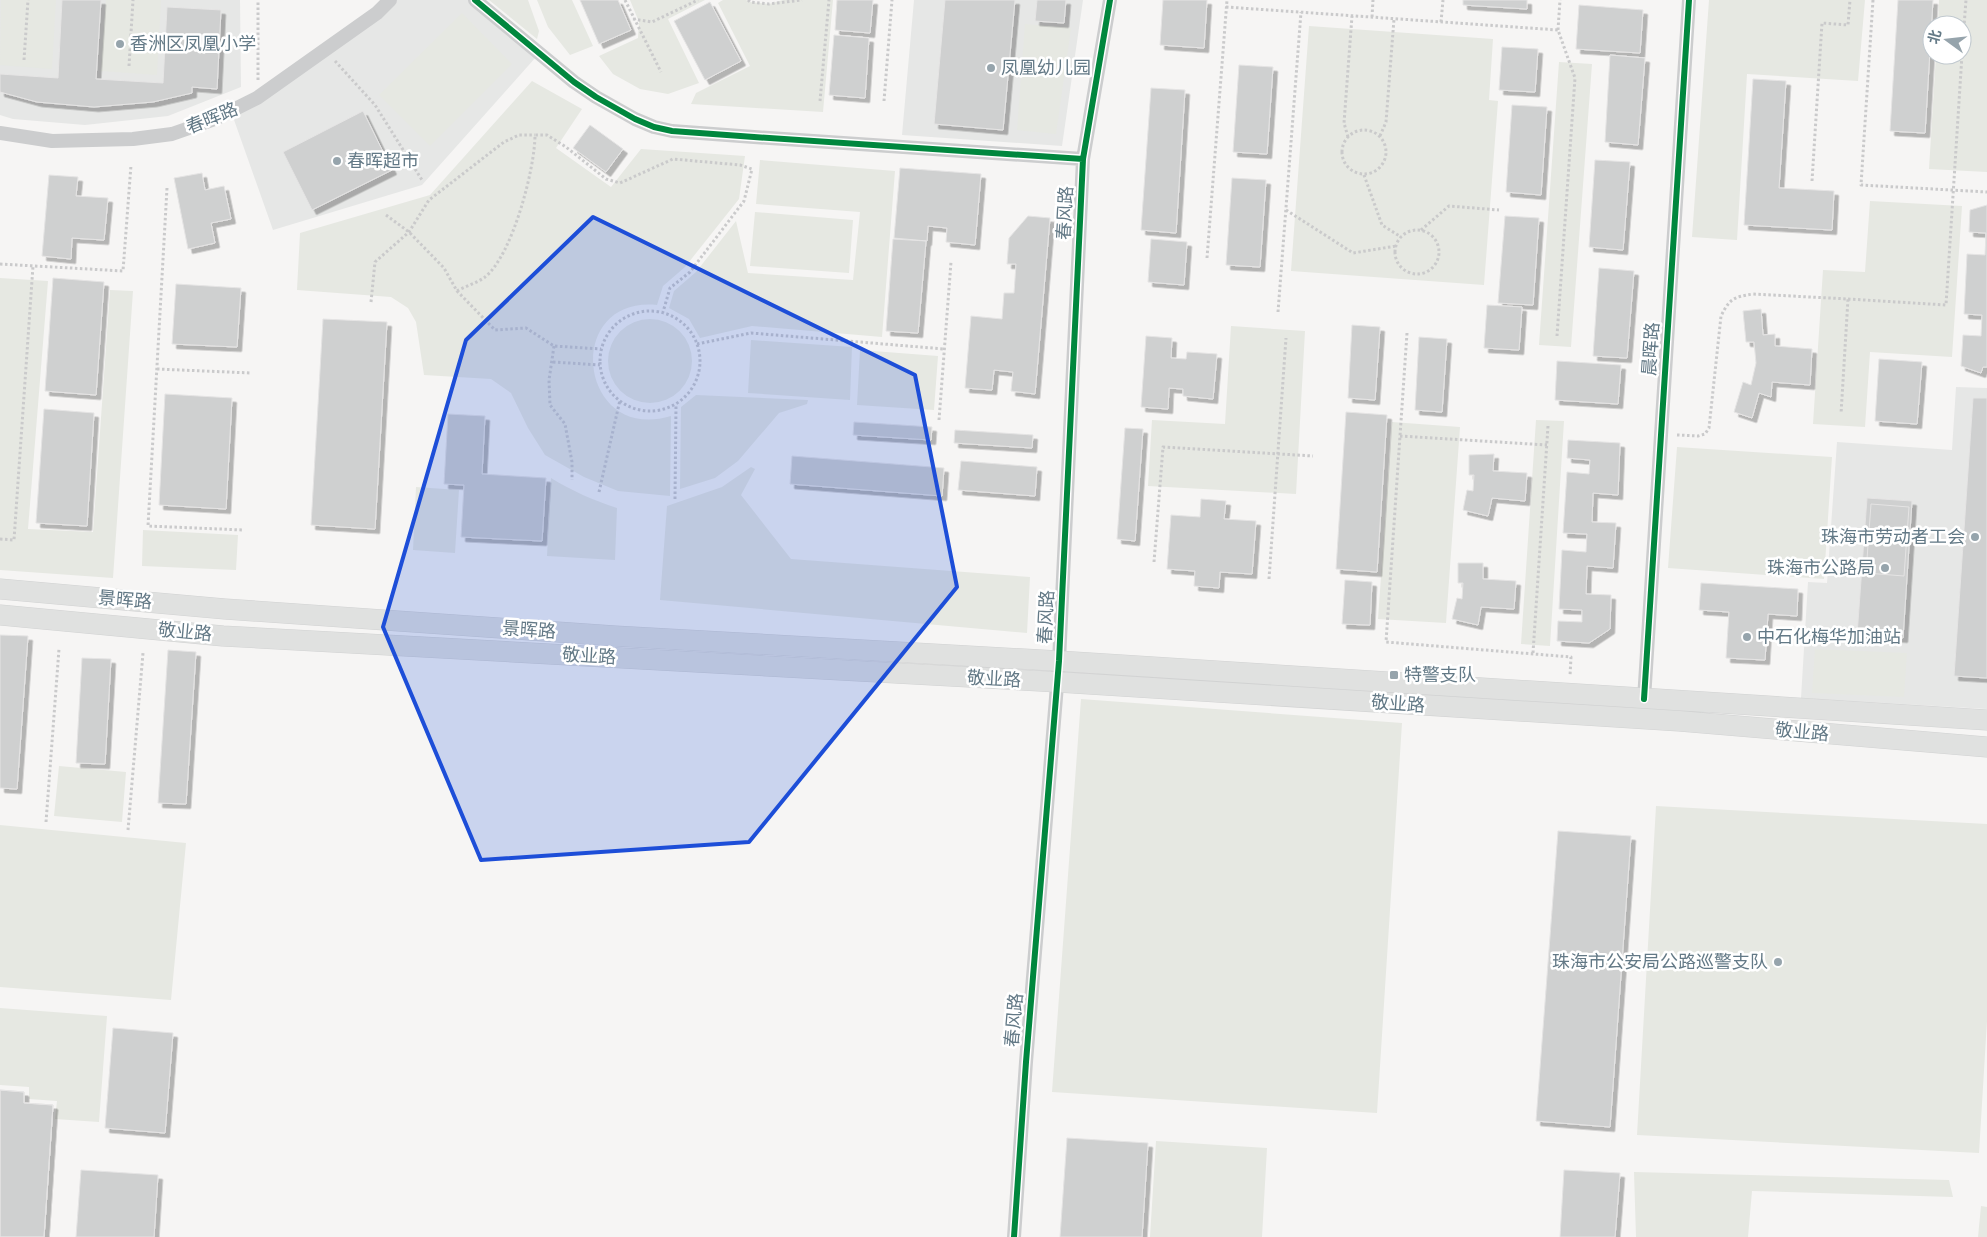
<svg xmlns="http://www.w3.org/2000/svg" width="1987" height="1237" font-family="Montserrat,'Noto Sans SC',sans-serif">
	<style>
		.built { fill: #e6e7e6 }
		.green { fill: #e6e8e2 }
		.building { fill: #cfd0d0; stroke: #e5e4e4; filter: url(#shadow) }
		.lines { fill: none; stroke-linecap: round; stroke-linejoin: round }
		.secondary-casing { stroke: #d1d2d2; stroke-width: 21 }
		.path { stroke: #cacacb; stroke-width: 3; stroke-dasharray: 2.5 2.5; stroke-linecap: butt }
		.minor { stroke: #cccdce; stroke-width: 14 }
		.secondary { stroke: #e0e1e0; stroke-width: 20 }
		.cycleway-casing { stroke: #fff; stroke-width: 9 }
		.cycleway { stroke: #00873e; stroke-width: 6 }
		.marked { fill: #1d4ed8; fill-opacity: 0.2; stroke: #1d4ed8; stroke-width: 4; stroke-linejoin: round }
		.poi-dot { fill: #96a4ac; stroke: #fff; stroke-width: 2 }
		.labels { text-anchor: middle; stroke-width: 5; stroke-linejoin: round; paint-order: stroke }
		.poi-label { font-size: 18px; fill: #637986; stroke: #fff; text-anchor: start }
		.street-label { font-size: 18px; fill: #637986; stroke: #fff }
	</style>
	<defs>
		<filter id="shadow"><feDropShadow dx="4.5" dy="4.5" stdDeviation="0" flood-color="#0004"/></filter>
	</defs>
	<rect width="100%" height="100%" fill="#f6f5f4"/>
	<path class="built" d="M0,0h240l1,87 -73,29 -83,9 -72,-6 -13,-4z
		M394,0h75l67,57 -114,128 -149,45 -40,-113z
		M914,0h169l-21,146 -160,-11z
		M1956,387l31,1v321l-186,-11 7,-116 19,1 10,-141 115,8z"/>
	<path class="green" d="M1,0h55l-4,69 -52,-4z
		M106,0h55l-4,75 -56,-4z
		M489,0h39l11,31 -2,8z
		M537,0h35l21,46 -23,9 -22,-28z
		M630,0h75l-37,19 31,64 -31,11 -28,-5 -27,-15 -14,-18 39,-18 1,-16z
		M723,0h23l4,2 19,2 14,-4h50l-10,112 -132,-8 5,-11 54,-27 -32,-63z
		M1709,0h156l-7,81 -111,-7 -10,166 -45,-3z
		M1939,0h48v172l-58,-3 7,-114h26v-30h-24z
		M462,13l50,51 -82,82 -51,-51z
		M1025,24l46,4 -15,106 -39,-4z
		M1309,26l184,13 -4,61 9,1 -14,184 -193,-14z
		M1559,62l33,2 -21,283 -32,-2z
		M532,81l50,28 -26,39 55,39 30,-38 104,7 -6,43 -54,68 -22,19 -6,19c-95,-9 -79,139 14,111l-1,80 -52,-5 -34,-14 -39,-22 -17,-27 -17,-35 -20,-14 -67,-4 -8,-53 -8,-14 -17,-11 -94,-7 3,-57 130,-38z
		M760,160l135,11 -13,166 -130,-11 -52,12 -11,-19 -20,-11 5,-17 22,-19 40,-51 12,52 105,7 7,-68 -104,-8z
		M1870,201l92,5 -10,151 -82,-5 -5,75 -52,-3 10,-154 42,2z
		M755,212l98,8 -4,53 -99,-7z
		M0,278l48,3 -20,248 65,3 17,-242 23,1 -20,287 -113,-8z
		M608 361a42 42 0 1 1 84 0a42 42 0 1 1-84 0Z
		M1231,326l74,5 -9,163 -148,-8 4,-66 73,4z
		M751,340l101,7 -2,53 -102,-7z
		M860,350l78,6 -4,54 -77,-5z
		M696,395l112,5 -1,4 -28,9 -41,48 -23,17 -35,11 1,-82z
		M1536,420l28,1 -14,225 -29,-2z
		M1392,422l68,5 -14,196 -68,-4z
		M1677,447l155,10 -8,122 -156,-11z
		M751,467l4,2 -14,26 50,64 239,18 -3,56 -367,-33 7,-94 55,-19z
		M551,478c21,13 42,22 66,30l-2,52 -68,-4z
		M416,487l43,3 -4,63 -42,-3z
		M143,530l95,5 -2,35 -94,-4z
		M1815,649l92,4 -3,44 -92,-4z
		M1081,699l321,24 -25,390 -325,-21z
		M59,766l67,6 -4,50 -68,-6z
		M1656,806l331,18v197l-8,132 -342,-18z
		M0,825l186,18 -15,157 -171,-13z
		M0,1008l107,8 -8,106 -44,-3 2,-18 -28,-2v-12l-29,-2z
		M1156,1141l111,7 -5,89h-112z
		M1634,1172l315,8 4,17 -201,-6 -4,46h-112z
		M1981,1206l6,1v30h-9z"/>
	<path class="building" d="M62,0h39l-5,79 67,4 4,-76 54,3 -4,79 -25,-2v6l-39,9 -59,5 -57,-5 -37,-10v-18l58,4z
		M580,0h38l13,30 -32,14z
		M837,0h36l-3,33 -35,-3z
		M945,0h70l-12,130 -69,-6z
		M1037,0h29l-2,23 -29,-2z
		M1163,0h44l-3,48 -44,-3z
		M1463,0h64v9l-64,-4z
		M1898,0h35l-8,133 -35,-2z
		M710,2l31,59 -36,19 -31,-59z
		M1579,5l64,5 -3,43 -64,-4z
		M834,35l35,3 -4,60 -36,-3z
		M1502,47l36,2 -3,43 -36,-2z
		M1610,55l35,3 -7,87 -33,-3z
		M1239,65l34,2 -6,87 -34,-2z
		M1753,79l33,2 -7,107 55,3 -2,39 -88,-5z
		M1151,88l34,2 -9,143 -35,-3z
		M1512,105l35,2 -6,88 -35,-3z
		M363,111l29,59 -80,40 -29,-58z
		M590,125l33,24 -17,23 -33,-24z
		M1595,160l35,2 -7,88 -34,-3z
		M900,168l81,6 -6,71 -29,-3 1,-14 -19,-2 -1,15 -33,-3z
		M202,173l3,17 19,-4 7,33 -20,4 4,20 -27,6 -14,-71z
		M49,175l29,2 -2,19 32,2 -4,42 -32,-2 -1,21 -29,-3z
		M1232,178l34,2 -6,87 -34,-2z
		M1987,205v162h-4l-2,6 -20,-7 2,-31 18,1 1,-21 -18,-1 3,-60 18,1 1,-22 -17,-1 1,-22z
		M1028,216l22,2 -15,176 -24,-3 2,-19 -19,-2 -2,20 -27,-2 6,-72 31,3 2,-26h10l2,-29h-9l2,-26z
		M1505,216l34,2 -6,87 -35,-2z
		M893,239l33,2 -8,92 -32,-2z
		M1151,239l36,3 -3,43 -36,-3z
		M1599,268l35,3 -7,87 -34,-2z
		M53,278l51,4 -8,113 -51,-4z
		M176,284l65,4 -4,59 -65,-3z
		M1487,305l35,2 -3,43 -35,-2z
		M1761,309l2,26 12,-1v12l37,3 -2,36 -38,-3 -1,15 -12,-4 -7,25 -18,-6 9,-30 8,3 5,-22 -2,-21h-8l-3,-31z
		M323,319l64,3 -12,207 -64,-4z
		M1352,325l28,2 -5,73 -27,-2z
		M1146,336l26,2 -1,20 15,1 1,-7 30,2 -4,45 -30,-3v-7l-14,-1 -1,21 -27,-2z
		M1419,337l28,2 -5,73 -27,-2z
		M1879,359l43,3 -5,62 -42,-3z
		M1557,361l64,4 -3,39 -63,-4z
		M165,394l67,4 -6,111 -67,-4z
		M1973,398h14v280l-33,-2z
		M44,409l50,4 -7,113 -51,-3z
		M1346,412l41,3 -10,157 -41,-3z
		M448,414l37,2 -3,58 64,4 -4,63 -81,-4 3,-52 -20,-1z
		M854,422l78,5 -1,13 -78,-5z
		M1125,428l18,1 -8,112 -18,-2z
		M955,430l78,5 -1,13 -78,-5z
		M1568,440l52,3 -2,52 -25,-2 -1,29 24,1 -3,45 -26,-2 -1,28 25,1 -1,34 -21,14 -32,-2 1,-20 24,1v-12l-23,-1 3,-59 24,2 1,-18 -24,-1 4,-61 22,2 1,-14 -23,-2z
		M1494,454l-1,17 34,2 -2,28 -33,-3 -4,18 -25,-6 4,-20 6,1 1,-16h-5v-20z
		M792,456l152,12 -2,28 -152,-12z
		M961,461l76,6 -2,29 -77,-6z
		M1867,498l45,3 -9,137 -46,-3z
		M1201,499l25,2 -2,18 32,2 -4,53 -32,-2 -1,16 -25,-2 1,-15 -28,-2 4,-54 29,2z
		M1871,504l38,3 -5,69 -38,-3z
		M1458,563h25v16l33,2 -2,28 -33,-2 -3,18 -26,-6 5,-21 5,1 1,-16h-5z
		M1345,580l27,2 -2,43 -28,-1z
		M1701,583l97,6 -1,27 -29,-2 -3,46 -39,-2 3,-46 -30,-2z
		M0,635l28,1 -11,153 -17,-1z
		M168,650l28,2 -10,152 -28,-1z
		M82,658l29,1 -6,105 -29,-1z
		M1558,831l73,5 -21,291 -74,-6z
		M113,1028l60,5 -8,100 -60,-5z
		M0,1090l24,2v11l29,2 -9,132h-44z
		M0,1090l24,2v11l29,2 -9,132h-44z
		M1067,1138l81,5 -6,94h-82z
		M81,1170l77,5 -4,62h-78z
		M1564,1170l56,3 -5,64h-55z"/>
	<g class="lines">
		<defs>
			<path id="secondary" d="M0,589l225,20 390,27 444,25 928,59
				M0,615l223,21 834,46 622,39 308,26"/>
		</defs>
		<use href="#secondary" class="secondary-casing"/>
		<path class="path" d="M625,0l36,72
			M748,0l2,2 19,2 33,-4
			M1873,0l-12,185 126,7
			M1226,7l332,23 17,48 -18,258
			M1372,17l1,-17
			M633,19l19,3 46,-22
			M1441,22l2,-22
			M1558,30l2,-30
			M1962,53l4,-53
			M24,60l4,-60
			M335,61l40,44 47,75
			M129,66l4,-66
			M258,80v-80
			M820,101l9,-101
			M884,101l8,-101
			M1342 152a22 22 0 1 1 44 0a22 22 0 1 1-44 0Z
			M1380,136l6,-14 8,-103
			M1348,137l-4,-14 8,-107
			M1364,175l18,50 19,12
			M1812,181l10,-158 26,2 2,-25
			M167,188l-19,338 95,4
			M1286,210l67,43 43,-7
			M386,215l23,17 35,36 13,23 38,39 31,-2 28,18 47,3
			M1395 252a22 22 0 1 1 44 0a22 22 0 1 1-44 0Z
			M1421,230l28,-24 50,4
			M1207,258l20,-258
			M0,264l123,7 8,-106
			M457,291c9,-5 20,-8 28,-14 27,-21 50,-108 50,-142h12l19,12 40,32 14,4 53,-24 67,6 12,4 -8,32 -54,71 -20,16 -7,24
			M1848,299l98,6 16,-250
			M371,302l4,-40 34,-30 20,-32 75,-58 15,-7h16
			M600 361a50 50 0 1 1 100 0a50 50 0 1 1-100 0Z
			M1278,312l23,-300
			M1407,333l-21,309 185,15 -1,19
			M697,344l54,-11 193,16
			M554,346l-5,34 1,25 15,19 7,38v18
			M553,362l47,3
			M157,369l94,4
			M939,420l12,-158
			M1677,435l21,1 7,-2 4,-6 12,-112c9,-18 13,-19 32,-22l95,5 -7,115
			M1400,436l147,9
			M599,492l21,-92
			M675,499l1,-94
			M0,539l14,1 19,-274
			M1154,562l9,-115 150,9
			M1269,579l17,-241
			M1533,653l15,-227
			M46,822l13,-173
			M128,830l15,-177"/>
		<path class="minor" d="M475,0l99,82 22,15 39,22 19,8 18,4 82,6 329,22
			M0,133l52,8 81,-2 39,-5 43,-15 42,-21 120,-85 13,-13
			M1644,699l45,-699
			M1014,1237l12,-175 33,-401 24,-502 27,-159"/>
		<use href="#secondary" class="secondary"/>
		<defs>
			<path id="cycleway" d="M475,0l99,82 22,15 39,22 19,8 18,4 82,6 329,22
				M1644,699l45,-699
				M1014,1237l12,-175 33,-401 24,-502 27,-159"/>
		</defs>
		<use href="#cycleway" class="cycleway-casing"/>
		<use href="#cycleway" class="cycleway"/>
	</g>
	<path class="marked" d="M593,217l322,158 42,212 -208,255 -268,18 -98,-233 83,-287z"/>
	<g class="poi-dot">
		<circle cx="120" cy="44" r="5"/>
		<circle cx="991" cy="68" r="5"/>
		<circle cx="337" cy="161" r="5"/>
		<circle cx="1975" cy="537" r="5"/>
		<circle cx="1885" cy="568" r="5"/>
		<circle cx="1747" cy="637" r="5"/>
		<rect x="1389" y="670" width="10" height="10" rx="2.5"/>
		<circle cx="1778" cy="962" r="5"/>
	</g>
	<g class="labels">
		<g class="poi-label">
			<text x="130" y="50">香洲区凤凰小学</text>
			<text x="1001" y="74">凤凰幼儿园</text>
			<text x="347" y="167">春晖超市</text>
			<text x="1965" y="543" text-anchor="end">珠海市劳动者工会</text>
			<text x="1875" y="574" text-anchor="end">珠海市公路局</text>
			<text x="1757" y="643">中石化梅华加油站</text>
			<text x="1404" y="681">特警支队</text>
			<text x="1768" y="968" text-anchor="end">珠海市公安局公路巡警支队</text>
		</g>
		<g class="street-label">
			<text transform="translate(212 118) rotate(-22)" y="6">春晖路</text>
			<text transform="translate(1065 213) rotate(-87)" y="6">春风路</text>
			<text transform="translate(1651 349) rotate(-86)" y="6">晨晖路</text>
			<text transform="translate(125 600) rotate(5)" y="6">景晖路</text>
			<text transform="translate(1046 617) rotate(-87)" y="6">春风路</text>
			<text transform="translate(529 630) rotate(4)" y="6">景晖路</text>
			<text transform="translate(185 632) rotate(5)" y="6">敬业路</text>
			<text transform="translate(589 656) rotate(3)" y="6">敬业路</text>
			<text transform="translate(994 679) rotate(3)" y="6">敬业路</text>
			<text transform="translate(1398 704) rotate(4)" y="6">敬业路</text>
			<text transform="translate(1802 732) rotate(5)" y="6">敬业路</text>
			<text transform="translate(1014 1020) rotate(-85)" y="6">春风路</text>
		</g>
	</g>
	<g transform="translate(1947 40) rotate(285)"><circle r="24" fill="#ffffff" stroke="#c1c9cf"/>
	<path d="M0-4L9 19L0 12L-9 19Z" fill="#96a4ac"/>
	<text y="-8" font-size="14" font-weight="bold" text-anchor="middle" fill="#637986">北</text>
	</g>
</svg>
